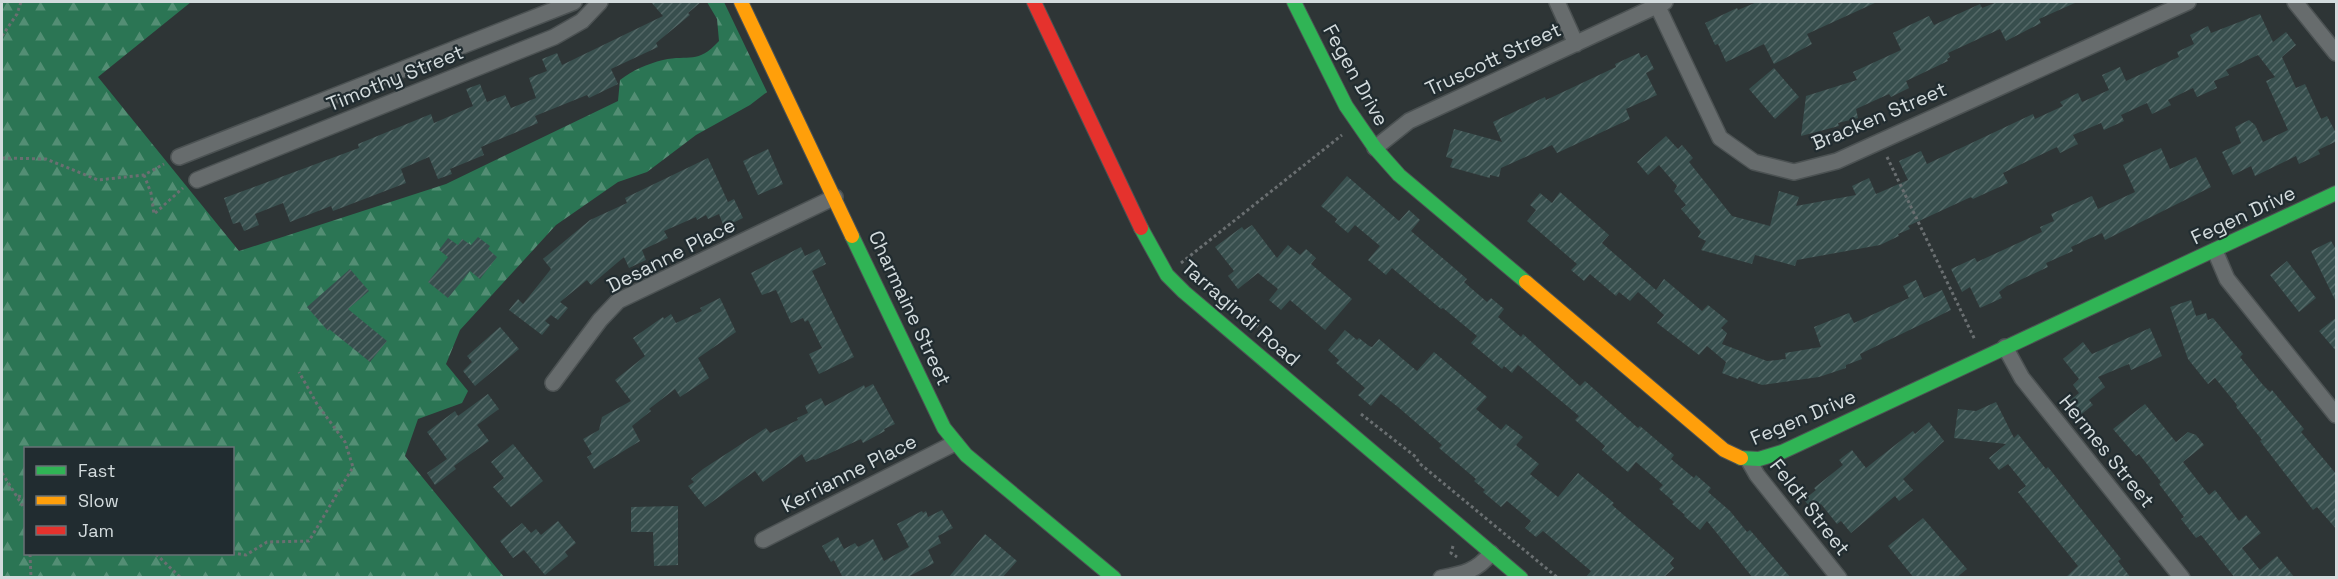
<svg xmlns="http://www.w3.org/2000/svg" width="2338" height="579" font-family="'Space Grotesk',sans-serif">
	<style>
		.forest { fill: url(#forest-firs); fill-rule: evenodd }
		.building { fill: url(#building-hatch) }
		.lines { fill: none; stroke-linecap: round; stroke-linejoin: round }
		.street-casing { stroke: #4c5253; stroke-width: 18 }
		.fast-casing { stroke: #4c5253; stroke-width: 16 }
		.slow-casing { stroke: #4c5253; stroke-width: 16 }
		.jam-casing { stroke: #4c5253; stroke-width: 16 }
		.path { stroke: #6a6f71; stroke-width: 3; stroke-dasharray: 3 3; stroke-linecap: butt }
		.street { stroke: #676c6d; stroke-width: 15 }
		.fast { stroke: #30b455; stroke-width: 14 }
		.slow { stroke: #ff9f0a; stroke-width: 14 }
		.jam { stroke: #e5322d; stroke-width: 14 }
		.labels { text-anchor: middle; stroke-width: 4.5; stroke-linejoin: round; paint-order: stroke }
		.street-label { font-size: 20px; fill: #d3dbdd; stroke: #212c30 }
	</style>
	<defs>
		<pattern id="forest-firs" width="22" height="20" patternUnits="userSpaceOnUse" patternTransform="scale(1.5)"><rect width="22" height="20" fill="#2b7554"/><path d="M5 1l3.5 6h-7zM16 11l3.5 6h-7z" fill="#538e74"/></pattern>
		<pattern id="building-hatch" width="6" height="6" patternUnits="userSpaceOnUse" patternTransform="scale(1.5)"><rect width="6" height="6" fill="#384f4e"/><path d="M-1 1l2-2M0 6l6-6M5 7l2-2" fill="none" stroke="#546867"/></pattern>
	</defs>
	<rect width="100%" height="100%" fill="#2e3536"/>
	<path class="forest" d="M2,2h189l-93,75 141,174 207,-67 172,-83 2,-21c13,-10 27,-16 43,-20 27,-6 34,5 56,-19l-2,-22 -10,-17h17l43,90 -17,13 -54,30 -49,37 -29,10 -62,43 -96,105 -14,34 22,27 -6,12 -44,16 -13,37 99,121h-502zM26,448h206v106h-206z"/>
	<path class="building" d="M651,2h50l-13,11 2,2 -34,28 2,4 -47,22 7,15 -29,14 -2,-3 -52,21 3,7 -57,24 3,8 -34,14 2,5 -14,5 -9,-22 -28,12 5,14 -73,28 -2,-5 -41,16 -7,-19 -28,11 4,11 -15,6 -4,-9 -7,2 -9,-26 135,-50 -1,-4 73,-30 3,9 39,-17 -7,-17 14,-5 7,18 18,-7 6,13 25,-10 -7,-20 18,-7 -5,-12 15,-6 5,12 101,-49z
		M1757,2h120l-70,32 5,10 -38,20 -10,-20 -38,18 -8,-18 -3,1 -10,-22 32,-15 1,2z
		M1997,2h80l-38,17 2,4 -35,18 -6,-12 -52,24 2,4 -3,2 1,2 -42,20 3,7 -18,9 -2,-3 -33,15 2,9 -20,5 1,3 -38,10 5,-40 51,-16 -4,-8 48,-22 -8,-17 36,-17 5,9 46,-21 2,4z
		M2260,14l13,28 13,-10 10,13 -14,12 14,31 9,-4 16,35 6,-3 10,19v6l-19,9 2,4 -21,10 -3,-8 -41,20 -4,-10 -18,9 -11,-23 19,-9 -6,-16 14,-7 6,5 8,17 25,-12 -22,-49 9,-4 -17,-22 -32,15 3,5 -15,6 3,7 -20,9 -4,-9 -25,12 3,5 -19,9 -5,-11 -26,12 3,6 -20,9 -3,-7 -28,12 5,9 -18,9 -3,-6 -54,26 5,10 -35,16 -2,-2 -63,29 2,3 -12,5 1,2 -19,9 -83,15 -2,6 -40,-11 -3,9 -51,-14 5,-9 -8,-4 3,-5 -20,-23 5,-4 -12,-14 3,-5 -18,-21 -11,10 -11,-13 29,-26 12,13 4,-4 11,13 -4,4 43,54 38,10 9,-35 20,6 -3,9 60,-11 -4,-9 17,-8 7,16 32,-14 -9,-19 22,-10 6,13 106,-50 2,5 28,-13 -3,-4 18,-9 4,9 27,-12 -7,-15 18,-8 6,14 53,-24 -2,-5 17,-8 -4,-9 18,-9 3,7z
		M1639,53l2,5 6,-3 7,14 -8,4 11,22 -31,14 4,10 -73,34 -5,-8 -51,23 -2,9 -9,-2v3l-40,-11 3,-8 -7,-2 8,-28 48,13 -9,-20 52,-25 1,3 70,-33 -1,-3z
		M1774,68l25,29 -24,22 -26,-30z
		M2161,148l9,21 26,-12 15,30 -106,53 -3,-7 -31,14 2,4 -27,12 2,4 -41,19 -8,6 3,6 -22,10 -10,-21 -8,5 -11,-23 24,-11 2,4 65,-30 -2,-5 14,-6 -3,-7 41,-18 6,13 37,-17 -12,-27z
		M768,149l15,35 -25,11 -15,-34z
		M708,158l20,44 6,-3 9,19 -19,9 -5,-13 -11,5 -2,-4 -9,5 -1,-3 -32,14 4,7 -26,12 4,10 -17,8 -5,-11 -33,28 -4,-5 -27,22 8,6 -10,12 -7,-5 -6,6 5,4 -8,10 -33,-25 9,-11 5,5 28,-35 -8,-10 47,-39 37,-17 -2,-5z
		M1347,176l52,45 10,-11 11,10 -9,11 56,48 -3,3 23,20 4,-4 13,11 -6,8 23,20 2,-3 57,52 5,-5 53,47 2,-2 34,29 -3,4 23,19 2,-3 15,13 -3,4 22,19 17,21 3,-2 41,48h-38l-46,-57 -7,9 -16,-14 1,-1 -13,-11 2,-2 -15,-13 4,-4 -27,-23 -8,10 -26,-22 3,-4 -30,-26 4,-4 -61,-51 -6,8 -8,-7 -2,3 -31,-26 6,-7 -34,-28 -2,1 -49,-41 -6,7 -18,-15 12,-14 -25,-21 -7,8 -13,-11 2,-3 -16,-13z
		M1560,192l49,43 -7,8 54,47 8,-11 38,32 6,-6 20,16 -7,7 6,5 -5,11 45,17 19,-2 -1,-6 36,-6 -7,-20 35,-14 5,10 55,-25 -6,-12 13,-6 8,18 18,-8 9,20 -91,44 2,5 -16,6v3l-27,9 -57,8 -23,-8 -1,2 -16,-6 4,-11 -19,-16 -8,9 -42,-32 7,-8 -26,-23 -8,9 -11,-9 -3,4 -26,-22 -6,7 -13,-11 6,-6 -50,-43 9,-11 -6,-5 10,-12 12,10z
		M1252,225l25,33 11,-13 12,10 6,-6 10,9 -5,6 41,35 -27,31 -35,-30 -9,10 -12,-10 9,-11 -20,-16 -20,16 -10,-13 6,-5 -19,-24 27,-20 2,3z
		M478,237l12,9 -2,3 9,8 -17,22 -10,-8 -22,27 -20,-16 20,-25 -9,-7 9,-12 10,7 4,-6 9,6z
		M2331,241l6,10v53l-26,-53z
		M801,247l4,9 14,-7 7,15 -14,7 42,86 -35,17 -10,-20 13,-6 -14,-28 -3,2 -2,-4 -12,5 -15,-33 -14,5 -11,-22z
		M2287,261l29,37 -17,14 -29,-37z
		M350,269l19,22 -21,18 39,32 -17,21 -41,-33 -1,2 -21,-24z
		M720,298l16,34 -38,26 11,20 -29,19 -5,-8 -26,20 2,2 -19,15 8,15 -46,28 -7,-12 5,-3 -9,-15 16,-9 3,-13 29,-16 -16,-21 30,-24 -12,-18 30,-21 1,2 7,-5 5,9 26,-12 -2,-3z
		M2191,300l5,16 10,-3 2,7 5,-2 30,36 -3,3 23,28 7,7 2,-2 32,39 -3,3 36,43v55l-20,-23 -4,3 -53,-69 2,-1 -26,-33 1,-2 -22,-27 -7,6 -20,-25 -18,-52z
		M2337,317v35l-18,-21z
		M500,327l19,22 -44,37 -12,-15 9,-9 -5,-6z
		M2150,328l12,28 -31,14 -2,-6 -31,13 7,10 -16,13 4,5 -14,11 -11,-14 11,-9 -6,-8 6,-6 -16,-20 20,-17 9,12z
		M1345,330l12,10 2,-2 10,8 3,1 7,-8 38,32 17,-19 53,45 -11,12 25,21 5,-6 17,13 -7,8 23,19 -9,10 28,23 20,-24 36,30 -2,2 62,53 -4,5 4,5 -11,10h-78l6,-7 -48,-40 -7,6 -11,-9 6,-7 -24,-20 -6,6 -18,-15 2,-2 -11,-9 2,-2 -37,-31 3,-3 -44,-38 -17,-13 -10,12 -13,-11 7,-7 -29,-25 3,-3 -11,-10z
		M873,384l22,40 -11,5 1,2 -22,12 -2,-4 -46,21 -1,-1 -8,3 -4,-8 -39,28 -8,-11 -50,36 -17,-21 6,-4 -3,-3 12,-10 63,-41 4,5 28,-13 -1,-2 11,-5 -3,-7 16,-8 4,8 39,-21 1,3z
		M488,394l11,15 -22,16 12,16 -35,25 2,3 -21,16 -8,-12 20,-14 -20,-27 28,-21 3,5z
		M1996,402l18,36 4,-4 28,35 2,-2 73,92 -3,2 13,17h-66l13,-12 -60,-74 8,-6 -18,-22 -9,6 -10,-12 17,-14 -52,-6 4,-29 18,2z
		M2145,404l31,38 12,-10 8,3 8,10 -21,17 26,33 6,-5 24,31 7,-6 15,18 -19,15 18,22 17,-14 18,22h-60l-34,-43 -5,3 -15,-19 3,-2 -6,-8 -19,-25 2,-2 -22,-28 -3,2 -23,-27z
		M1929,422l15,19 -41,38 10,11 -14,11 -4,-5 -44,37 -10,-12 -4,3 -16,-20 -8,6 -9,-10 12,-10 -2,-2 29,-23 -4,-5 13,-10 14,18 47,-37 2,3z
		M513,444l30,37 -32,26 -18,-20 11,-9 -13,-16z
		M678,506v59l-24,1 -1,-34h-22v-25z
		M942,510l11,18 -15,8 3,7 -13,7 6,13 -28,15h-63l-9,-18 -3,2 -9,-16 16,-9 6,12 11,-6 3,4 15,-8 11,22 25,-14 -12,-23 25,-13 1,2 3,-2 2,6z
		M1923,518l44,51 -11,9h-42l-26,-32z
		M558,521l18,22 -11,9 3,4 -23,19 -21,-25 -11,8 -13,-17 22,-18 9,10 5,-4 5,6z
		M985,534l32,27 -15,17h-54z"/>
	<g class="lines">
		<defs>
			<path id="street" d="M1557,2l19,42
				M2295,2l41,51
				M1657,5l63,133 34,24 40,10 43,-11 351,-159
				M1375,148l34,-27 256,-119
				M179,157l395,-155
				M197,180l357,-143 28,-16 18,-19
				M2215,251l12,28 109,136
				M2005,347l17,31 160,200
				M553,383l47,-63 18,-19 217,-104
				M1749,461l8,14 82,103
				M763,540l192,-97
				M1441,578c22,-4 36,-7 50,-25"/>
			<path id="fast" d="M1294,2l52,104 29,42 24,27 127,107
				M1141,228l26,47 17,17 337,286
				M852,236l92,192 22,27 148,123
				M1741,458l18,1 23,-7 554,-259"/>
			<path id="slow" d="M741,2l111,234
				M1526,282l198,168 17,8"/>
			<path id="jam" d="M1034,2l107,226"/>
		</defs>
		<use href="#street" class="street-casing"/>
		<use href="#fast" class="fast-casing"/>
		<use href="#slow" class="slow-casing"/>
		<use href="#jam" class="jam-casing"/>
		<path class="path" d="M2,36l15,-22 4,-12
			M1887,157l88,183
			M2,158l44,1 52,21 46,-5 20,-11
			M144,175l7,18 3,21 29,-26
			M1181,263l161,-128
			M1192,270l91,78
			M1361,414l55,43 3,6 139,115
			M2,473l24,38
			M18,496l8,2
			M1453,546l-2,7 6,4
			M232,553l14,2 21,-13 42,-1 44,-74 -8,-25 -28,-38 -18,-32
			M30,554l1,24
			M156,554l25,24"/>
		<use href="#street" class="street"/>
		<use href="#fast" class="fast"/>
		<use href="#slow" class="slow"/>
		<use href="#jam" class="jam"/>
	</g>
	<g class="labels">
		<g class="street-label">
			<text transform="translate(1493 59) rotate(-25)" y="7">Truscott Street</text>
			<text transform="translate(1356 75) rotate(61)" y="7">Fegen Drive</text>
			<text transform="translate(395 78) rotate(-22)" y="7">Timothy Street</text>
			<text transform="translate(1879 116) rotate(-23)" y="7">Bracken Street</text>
			<text transform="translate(2243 215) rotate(-25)" y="7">Fegen Drive</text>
			<text transform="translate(671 255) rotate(-27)" y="7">Desanne Place</text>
			<text transform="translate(910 308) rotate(65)" y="7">Charmaine Street</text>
			<text transform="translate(1241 313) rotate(41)" y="7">Tarragindi Road</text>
			<text transform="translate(1803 417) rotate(-23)" y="7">Fegen Drive</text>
			<text transform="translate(2107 451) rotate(51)" y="7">Hermes Street</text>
			<text transform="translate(849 473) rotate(-27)" y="7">Kerrianne Place</text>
			<text transform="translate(1810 507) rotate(52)" y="7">Feldt Street</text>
		</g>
	</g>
	<rect width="2338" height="579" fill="none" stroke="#d3dbdd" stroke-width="6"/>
	<rect x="24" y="447" width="210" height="108" fill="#212c30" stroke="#687275" stroke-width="1.5"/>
	<rect x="36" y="466" width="30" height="9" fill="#30b455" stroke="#687275" stroke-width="1.5"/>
	<text x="78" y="477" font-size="18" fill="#d3dbdd">Fast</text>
	<rect x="36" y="496" width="30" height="9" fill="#ff9f0a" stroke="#687275" stroke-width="1.5"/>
	<text x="78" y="507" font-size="18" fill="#d3dbdd">Slow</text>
	<rect x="36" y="526" width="30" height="9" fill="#e5322d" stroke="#687275" stroke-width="1.5"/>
	<text x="78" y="537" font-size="18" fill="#d3dbdd">Jam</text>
</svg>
